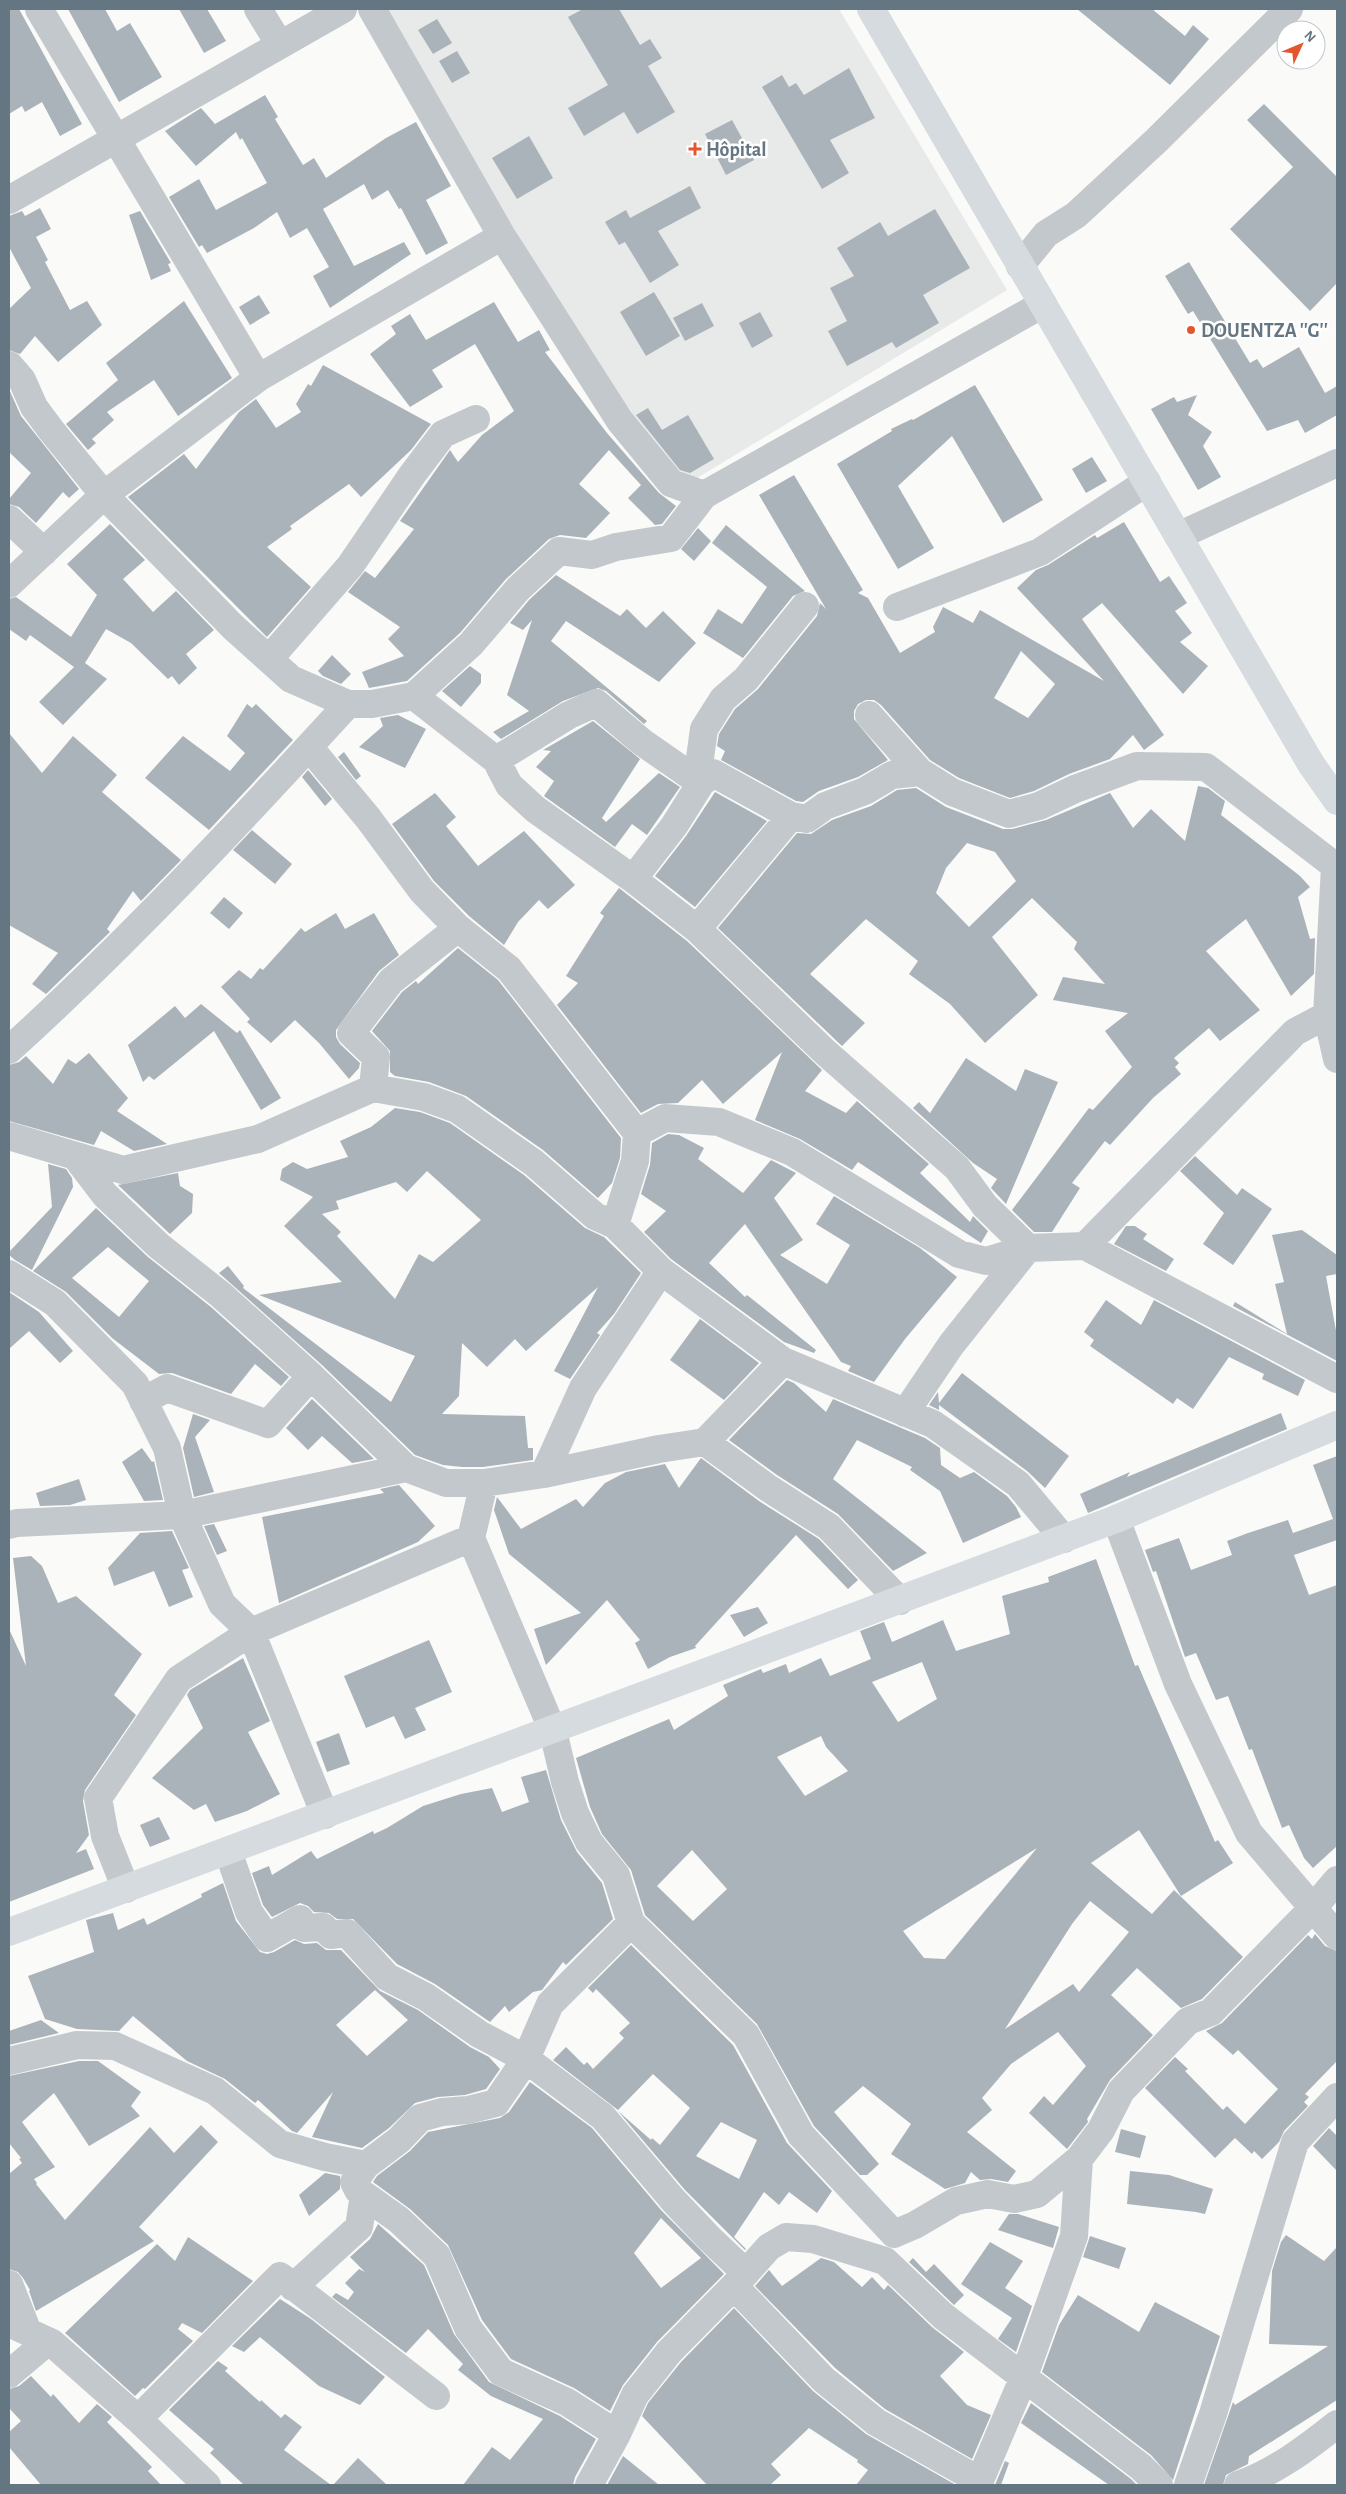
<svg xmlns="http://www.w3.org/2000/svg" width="1346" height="2494" font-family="'Alegreya Sans',sans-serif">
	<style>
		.built { fill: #e8e9e9 }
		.building { fill: #aab3b9; fill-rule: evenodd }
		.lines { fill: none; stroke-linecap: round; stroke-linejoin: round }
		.street { stroke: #c3c8cc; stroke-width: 28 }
		.secondary { stroke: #d6dbdf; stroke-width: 28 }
		.poi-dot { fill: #e4572e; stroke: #fff; stroke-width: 2 }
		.labels { text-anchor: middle; stroke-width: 5; stroke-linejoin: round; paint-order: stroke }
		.poi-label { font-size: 20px; font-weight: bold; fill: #657683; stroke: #fff; text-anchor: start }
	</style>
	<rect width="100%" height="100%" fill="#fafaf8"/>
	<path class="built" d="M385,9h454l168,281 -323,196 -59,-69z"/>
	<path class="building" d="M9,9h10l63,115 -22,12 -18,-34 -17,10 -3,-6 -13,8z
		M68,9h37l12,22 13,-8 32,54 -43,25z
		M179,9h28l19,32 -22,12z
		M583,9h36l21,36 10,-6 12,19 -14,8 27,46 -38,22 -13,-22 -40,24 -16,-28 40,-23 -40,-68z
		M1077,9h75l33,27 8,-11 16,14 -39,46z
		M437,19l15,24 -19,11 -15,-24z
		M457,51l13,22 -18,10 -13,-22z
		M849,68l26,50 -45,22 19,33 -27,16 -60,-102 20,-12 7,12 7,-4 8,12z
		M265,95l13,22 -3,2 28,46 11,-7 12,20 60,-40 30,-16 35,64 -25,14 22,43 -22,12 -25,-47 -2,1 -11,-19 -16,10 -8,-16 -41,25 31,57 50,-24 7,12 -81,54 -17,-32 16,-9 -22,-39 -17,10 -13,-26 -23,16 -47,25 -5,-8 -3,2 -30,-50 30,-18 17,31 51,-27 -25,-45 -2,2 -4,-8 -40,34 -31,-35 36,-23 14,16z
		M1264,104l73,73v106l-27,28 -80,-82 63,-62 -46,-47z
		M732,120l22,40 -28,15 -21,-41z
		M529,136l24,42 -36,21 -25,-41z
		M690,186l11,22 -43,23 21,34 -29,18 -25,-41 -6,3 -14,-23 21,-12 4,8z
		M40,208l11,21 -15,8 12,23 -3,2 25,48 17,-9 15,24 -44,37 -23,-26 -15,18 -11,-4v-41l22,-21 -22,-41v-31l13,-5 3,5z
		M935,209l35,59 -47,27 16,28 -43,25 -4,-6 -45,24 -19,-35 19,-10 -17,-33 24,-12 -17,-28 43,-26 8,14z
		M140,211l31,52 -3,1 3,7 -20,9 -22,-65z
		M1189,262l61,101 7,-4 6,9 36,-21 26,46 12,-7v29l-32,18 -7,-13 -31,11 -74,-120 -5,3 -23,-38z
		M654,292l26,44 -34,20 -26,-44z
		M259,295l11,18 -20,12 -11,-18z
		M184,301l48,77 -54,38 -24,-36 -47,32 7,8 -22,19 4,4 -8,7 -22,-26 52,-44 -12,-17z
		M494,302l24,40 21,-12 11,20 -5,2 62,81 52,60 17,13 -14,18 -7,1 -27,-27 13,-13 -32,-35 -30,34 31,29 -24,25 -26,-3 -11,4 -43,40 -46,54 -53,48 -38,7 -7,-16 42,-16 -16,-17 12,-12 -52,-35 17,-21 10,7 39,-49 -14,-8 50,-71 8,12 24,-27 32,-24 -39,-67 -43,26 11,17 -33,20 -40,-53 26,-20 -5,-8 19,-12 16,26z
		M702,303l12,23 -29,15 -12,-23z
		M760,312l13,24 -21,12 -13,-25z
		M323,365l108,59 -20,26 -50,47 -12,-13 -59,42 2,3 -25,18 44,40 -44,50 -139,-140 56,-43 12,15 43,-57 17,-13 20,29 25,-16 -5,-8 12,-20 3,2z
		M975,385l68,115 -40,23 -51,-87 -54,50 36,62 -36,21 -61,-105 55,-33 -1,-2 21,-10 1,1z
		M9,389l12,27 58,73 -10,9 -6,-6 -27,31 -17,-16 -10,-3v-5l22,-26 -22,-21z
		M1197,395l-9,20 24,17 -9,14 18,31 -23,13 -47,-81 23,-12 3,5z
		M648,408l14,22 26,-15 26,44 -24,14 -10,-3 -44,-55z
		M1092,457l15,24 -21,12 -14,-24z
		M794,475l69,115 -5,3 10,5 32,55 35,-21 -2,-5 10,-20 30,16 7,-13 124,71 -87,-93 19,-18 12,-5 47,-30 2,3 27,-16 36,60 9,-6 18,27 -12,8 17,22 -12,9 28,24 -25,28 -81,-91 -20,16 82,116 -20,15 -11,-15 -23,24 -41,15 -35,17 -24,7 -51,-20 -29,-18 -49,-55 -7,-5h-8l-8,4 -4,7v8l34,41 -30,17 -39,14 -16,11 -7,-1 -75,-41 4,-9 -8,-5 2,-12 16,-25 23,-20 59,-73 3,-13 6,6 -67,-114zM1021,651l34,33 -27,34 -34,-20z
		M110,524l35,36 -22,19 30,33 23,-21 38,39 -28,24 11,14 -18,17 -7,-9 -4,3 -37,-36 -25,-14 -21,34 22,16 -44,46 -24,-23 35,-35 -44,-32 -4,6 -17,-12v-30l7,-2 55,40 26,-42 -30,-31z
		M726,525l79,66 -12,5 -50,62 -40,-25 15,-24 24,15 25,-37 -55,-44z
		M698,528l13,13 -17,20 -13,-12z
		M556,575l64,41 7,-7 19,19 17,-17 33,32 -37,39 -93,-61 -15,20 96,80 -3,3 -38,-33 -8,-3 -35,13 -62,38 -8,-7 36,-21 -22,-16 25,-75 -9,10 -13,-7 19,-23z
		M332,655l19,19 -10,10 -18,-8 -5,-5z
		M470,666l11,8v9l-20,24 -19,-16z
		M247,704l5,4 4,-4 37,36 -84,90 -64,-52 38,-42 47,35 15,-18 -18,-17z
		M398,715l28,14 -21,39 -46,-21 24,-21 -3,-8z
		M593,721l47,38 -38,59 4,4 53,-49 21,14 -33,48 -15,-11 -17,23 -71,-51 10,-15 -18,-14 15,-16 -8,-1z
		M9,733l33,40 31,-37 44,39 -15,17 79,68 -40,41 -8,-10 -26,38 3,3 -64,62 -14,-10 26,-31 -49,-28z
		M344,752l17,24 -5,4 -18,-23z
		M308,770l24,29 -7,7 -23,-29z
		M1198,786l10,2 17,13 -4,14 79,61 10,11 -12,10 12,42 5,-1 -1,36 -23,22 -45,-77 -40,32 54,59 -40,31 -11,-13 -35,30 5,5 -4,4 6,7 -28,24 -43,47 -5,-4 -33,42 8,5 -28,44h-18l-22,-22 77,-102 4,2 39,-43 -27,-36 23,-18 -75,-13 10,-23 42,7 -31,-35 3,-7 -45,-44 -40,39 46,58 -53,48 -35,-39 -41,-30 9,-13 -52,-42 -56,55 55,49 -23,23 -124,-118 79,-95 14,1 21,-14 39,-14 26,-16 19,-2 30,19 57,22h9l34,-9 64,-27 23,35 18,-19 34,32zM967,843l28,9 21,29 -47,46 -33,-34 10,-25z
		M715,792l52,29 -72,86 -40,-31 31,-40z
		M435,793l21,24 -10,9 32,40 46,-35 51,54 -27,24 -9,-9 -21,22 -14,23 -35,-29 -35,-35 -42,-57z
		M252,830l40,34 -17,20 -42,-34z
		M619,888l68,53 135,129 -17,21 41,22 11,-12 72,63 -9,9 50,49 3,-6 15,15 -7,12 -123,-81 -6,8 -52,-31 -45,-19 27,-68 -59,52 -21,-24 -24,23 -20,1 -17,9 -84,-108 21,-22 -12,-7 38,-60 -4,-3z
		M224,897l19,16 -14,16 -19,-16z
		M336,913l9,16 29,-16 25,42 -20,16 -43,59v7l4,7 20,19 -1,5 -10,11 -30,-36 -24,-23 -24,23 -24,-21 3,-3 -29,-32 18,-17 12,9 9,-11 3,2 38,-42 4,4z
		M458,948l40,32 123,158 -1,20 -8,25 -14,15 -55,-48 -77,-54 -37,-14 -34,-6 -5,-4v-21l-18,-20 30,-39 14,-11 2,3z
		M201,1004l36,29 3,-3 41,68 -20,12 -47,-79 -60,49 -5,-4 -6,6 -15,-37 47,-39 10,12z
		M89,1053l39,45 -11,13 50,33 -33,7 -33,-20 -7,14 -85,-24v-56l10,-3 7,-6 27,28 15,-25 8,5z
		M966,1058l50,33 9,-22 33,13 -52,122 -15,-16 6,-9 -24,-16 -60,-55 6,-6 11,11z
		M395,1108l25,4 30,11 74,52 61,53 19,9 37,36 -27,41 -17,19 3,2 -30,44 -16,-8 44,-84 -72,64 -11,-12 -28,28 -25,-24 -3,53 -17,18 83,2 3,32h5v12l-50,7h-21l-19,-2 -28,-10 -93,-90 -103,-92 9,-7 16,20 -1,2 148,114 24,-46 -156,-61 83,-13 -58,-56 29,-29 -33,-17 2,-11 11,-7 14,7 41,-12 -8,-16 31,-14zM427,1171l54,49 -48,42 -14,-8 -24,45 -58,-63 4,-4 -19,-18 17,-5 -3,-8 60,-19 11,10z
		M668,1134l11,1 25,13 -6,11 45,34 28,-33 25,13 -22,25 29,42 -23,15 47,29 23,-39 -34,-21 18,-28 86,52 37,29 -52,62 -31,43 -26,-11 3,-5 -10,-4 -96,-138 -36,39 36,34 2,-2 69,55 -2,3 -30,-11 -113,-83 -27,-27 22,-21 -25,-17 9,-29 2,-22z
		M1195,1156l42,39 5,-7 30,21 -39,56 -30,-21 21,-31 -44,-42z
		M48,1164l18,5 6,9 1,9 -41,83 -17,-10 -6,-5v-3l43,-45z
		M178,1173l2,13 13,8 -1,19 -22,21 -52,-49z
		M96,1208l52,49 63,50 78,70 -8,9 -26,-22 -24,30 -59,-21 -13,1 -47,-36 -46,-46 -33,-21zM108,1247l41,34 -30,36 -47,-39z
		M1126,1226h9l12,8 -4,5 31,20 -8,12 -52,-27z
		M1302,1230l35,25v19l-11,2 11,60v25l-104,-55 2,-4 52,32 -12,-50 9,-2 -12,-47z
		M9,1292l30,20 34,39 -13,12 -31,-32 -20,18z
		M1106,1300l35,25 13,-25 151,80 -7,16 -36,-17 2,-5 -35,-17 -36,52 -16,-11 -4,6 -83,-58 4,-6 -10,-8z
		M700,1319l59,44 -35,37 -54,-40z
		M962,1373l107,83 -24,32 -18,-17 -88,-66v5l-10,-5 9,-13 1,11z
		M787,1380l7,3 32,29 7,-13 92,39 15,10 1,17 19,13 14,-6 33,24 9,11 5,10 -58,26 -23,-52 -30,-21 2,-3 -55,-27 -24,39 94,74 -34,18 -55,-57 -61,-39 -48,-35z
		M312,1399l62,60 -22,4 -30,-27 -14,14 -22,-22z
		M1281,1413l6,16 -199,84 -8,-19 50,-22 -3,5z
		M193,1414l17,6 -15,17 19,55 -20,5 -11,-49z
		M142,1448l10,14 2,-1 9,39 -19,1 -22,-39z
		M1337,1456v84l-43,15 15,40 28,-10v261l-24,22 -9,-10 -15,-33 -7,3 -30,-79 -3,1 -21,-54 -12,4 -20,-47 -11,4 -29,-86 -3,1 -8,-22 34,-12 12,32 41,-15 -5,-14 21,-8 40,-13 5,13 40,-14 -20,-54z
		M701,1458l58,43 60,38 39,41 -10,9 -52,-54 -101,111 1,2 -26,9 -22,12 -13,-26 5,-3 -33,-40 -61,65 -12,-36 47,-16 -72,-59 -15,-44 3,-13 24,32 55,-30 7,8 22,-24 21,-11 39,-8 14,24z
		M79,1479l7,21 -16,5 -30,1 -4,-13z
		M399,1485l36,41 -17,16 -139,61 -17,-86 122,-24 -4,-4z
		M214,1524l13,27 -10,4 -13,-29z
		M172,1531l17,37 -7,2 11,27 -24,10 -15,-36 -40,15 -6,-18 32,-35z
		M31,1556l11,10 16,37 18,-7 66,58 -28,41 22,20 -51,75 -2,11 6,34 -13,18 10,-4 8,20 -85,33v-273l17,37 -13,-108z
		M1096,1559l39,107 3,-1 12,28 65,149 3,-2 15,23 -52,33 -42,-66 -48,33 61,51 22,-24 69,67 -41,42 -21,9 -44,-40 -26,27 42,40 -43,45 -23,39 1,3 -21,27 -38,-36 15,-17 9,9 33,-39 -28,-34 -47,32 -29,34 10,12 -25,22 49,39 -8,11 -17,-3 -11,1 -9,-8 -6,11 -20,6 -54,-35 20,-30 -48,-38 -29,26 45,52 -12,11h-7l-46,-49 -57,-102 -112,-109 -14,-45 -29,-36 -12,-27 -14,-49 93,-39 5,11 54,-34 -5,-11 38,-16 2,4 23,-9 3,9 32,-15 9,18 41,-17 -11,-28 24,-9 8,20 51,-22 13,31 54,-17 -8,-38 47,-14 -1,-5zM922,1662l15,37 -39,23 -26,-40zM821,1736l5,11 22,24 -43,25 -28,-39zM1037,1848l-92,111 -21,-1 -21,-27zM692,1850l35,39 -34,32 -36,-35zM1090,1901l39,31 -50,60 -6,-8 -68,45 67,-105z
		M758,1607l10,16 -24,14 -14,-22z
		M429,1640l23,52 -37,16 11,22 -21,9 -11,-23 -28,12 -22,-52z
		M243,1658l27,63 -22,11 32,62 -33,17 -32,11 -9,-18 -12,6 -42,-32 51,-50 -16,-33 3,-5z
		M339,1733l11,31 -23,8 -11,-30z
		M546,1770l15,50 16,32 25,31 11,36 -47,46 -3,-3 -21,28 -9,2 -24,20 -4,-6 -15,16 -55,-38 -38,-20 -44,-45h-16l-8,-6 -15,-1 -6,-6 -8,-3 -28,14 -9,-12 -11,-32 17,-7 3,9 39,-24 6,8 56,-28 1,3 13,-6 36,-22 38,-12 31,-6 10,24 27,-10 -8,-25z
		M159,1817l11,22 -20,8 -10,-22z
		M223,1883l13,38 24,31 7,2 7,-2 21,-12 9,4 13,-1 9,7h15l39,41 38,19 52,37 19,10 11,12 -14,20 -21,6 -27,2 -23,6 -26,25 -27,20 -50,-11 21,-45 -36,41 -5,-2 -34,-31 -3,3 -30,-24 -38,-18 -54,-45 -14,15 -42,-2 -32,-10 -17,-43 66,-24 -8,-32 27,-7 5,17 26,-12 3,7 55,-28 -1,-3zM375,1990l33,30 -41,36 -31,-31z
		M1315,1934l10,12 12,5v110l-32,33 4,3 -5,5 4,4 -24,25 -5,11 -17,17 -8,-8 -2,3 -17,-16 -20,20 -70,-70 30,-31 13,12 -3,2 38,39 4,-4 18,18 33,-35 -40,-39 -5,5 -27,-24 16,-8 86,-88 4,4z
		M631,1945l102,100 54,98 45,48 -15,22 -28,-21 -10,13 -15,-13 -30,45 12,12 -1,1 -60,-60 -67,-79 33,29 1,-2 8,7 30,-37 -37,-34 -35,36 -65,-50 13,-13 18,18 3,-3 6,7 31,-31 -5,-5 11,-10 -34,-34 -3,4 -5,-5zM721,2122l36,18 -18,39 -43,-23z
		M41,2020l18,13 -50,12v-14z
		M79,2061h19l43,31 -10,14 9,10 -51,30 -35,-53 -32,29 33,45 -21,12 3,4 -1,1 29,36 85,-93 24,26 27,-28 17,17 -79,85 15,14 -118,70 -7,-20 1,-1 -7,-12 -5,-6 -9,-3v-95l13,-11 -3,-4 2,-1 -12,-15v-67z
		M530,2082l62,46 69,82 63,64 -67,68 -34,43 -13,26 -36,-23 -63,-29 -29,-39 -34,-75 -38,-36 -37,-27 4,-6 33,-25 18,-19 72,-14 9,-6zM661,2218l40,40 -40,30 -27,-35z
		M1329,2128l8,8v35l-24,-25z
		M1121,2129l25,7 -6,22 -25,-6z
		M1130,2171l39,4 44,14 -8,25 -9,-2 -69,-8z
		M325,2173l15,3v13l-31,27 -10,-21z
		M1009,2214h9l41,13 -6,21 -55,-18z
		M378,2224l46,41 30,69 35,48 71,34 36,23 -21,38 -2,8h-110l29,-38 18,13 33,-41 -52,-23 -33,-26 5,-6 -35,-35 -22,24 -74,-56 4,-4 12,7 6,-8 -9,-9 14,-14 6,3 -15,-15 20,-18z
		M1286,2235l38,26 13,-14v153l-88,56 -1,8 -22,11 -3,10h-19l29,-83 2,3 93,-59 -59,-2 3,-73 9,-29z
		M1090,2236l36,12 -7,21 -36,-12z
		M188,2237l65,44 -51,52 -20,-10 -4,6 15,12 -48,48 -2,-1 -8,8 -70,-63 92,-89 18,17z
		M990,2242l33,19 -18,27 27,18 -16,46 -18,-13 14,-21 -51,-34z
		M821,2258l13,4 28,25 10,-10 12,13 4,-5 44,42 32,25 -24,24 27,29 24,10 -19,44 -87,-50 -50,-41 -80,-82 14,-16 13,16z
		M913,2258l13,14 8,-8 30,31 -10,10 -45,-43z
		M1078,2295l61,37 16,-30 65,34 -47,144 -22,-25 -109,-83 17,-47z
		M280,2299l31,20 74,58 -25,28 -41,-19 -59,-49 -16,15 -12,-6z
		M734,2308l79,83 53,43 90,51h-100l12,-15 -11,-8 1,-2 -49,-32 -38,36 10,11 -11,10h-63l-65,-69 6,-13 33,-41z
		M218,2361l10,7 -3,3 35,31 1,-2 20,18 4,-4 17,13 -18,23 47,35h-87l-34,-32 4,-4 -45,-39z
		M31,2376l20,21 2,-3 26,29 18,-19 15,13 -5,5 45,45 -4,4 13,14h-120l-32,-38v-15l12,-11 -12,-13v-19l10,-3z
		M1031,2403l100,76 6,6h-28l-88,-62z
		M623,2456l36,29h-52z
		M358,2458l29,27h-54z
		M1005,2461l4,2 -8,22h-6z"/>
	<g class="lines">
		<path class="street" d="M39,9l219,369
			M258,9l22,36
			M372,9l130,227 118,185 51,62 33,12
			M9,200l334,-191
			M1020,266l26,-32 30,-19 81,-75 132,-131
			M9,365l13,15 12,27 17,23 53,65 129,132 58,52 57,25h24l42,-8 82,64 13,25 26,24 98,70 64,50 128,123 132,116 28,38 43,42 57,-2 252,133
			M9,519l35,33
			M1178,536l159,-73
			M9,584l95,-89 154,-117 244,-142
			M897,607l143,-55 107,-70
			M269,659l81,-93 62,-91 31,-41 33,-15
			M414,696l57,-52 47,-55 41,-38 33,4 24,-8 55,-9 33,-43 339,-191
			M869,715l51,57 32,20 57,22 30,-8 36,-17 62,-23 69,1 129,99
			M309,747l59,71 54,73 36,37 51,41 128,164 -2,28 -20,64
			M496,760l73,-45 27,-12 46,39 59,41 12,-10 78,43 16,3 18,-13 40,-15 27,-16 28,-3
			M1337,864l-2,2 -8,149 10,44
			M633,879l41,-53 27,-43 -1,-25 4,-29 19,-30 23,-20 59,-73
			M697,929l94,-113
			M9,1050c120,-109 230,-227 339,-346
			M373,1088l3,-31 -25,-24 40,-52 67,-53
			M637,1133l28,-15 54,4 73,30 167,102 27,7 42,-13 -77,97 -46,68
			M9,1136l114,34 135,-31 115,-51 51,9 33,12 77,54 61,53 20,9 46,46 122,90 150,63 85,60 46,55
			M76,1157l29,38 54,51 62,49 90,81 95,92 40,15h38l60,-9 115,-25 46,-7 78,-81
			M1085,1246l210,-214 32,-17
			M9,1274l46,29 80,81 32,64 15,67 40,89 29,28 74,183
			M143,1401l24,-13 101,36 43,-48
			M705,1442l63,46 61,39 71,74
			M544,1474l39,-86 78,-117
			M1116,1519l62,165 71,149 88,103
			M9,1525l8,-2 165,-8 224,-47
			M471,1538l82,193 12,51 10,31 14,29 27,33 15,48 115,112 55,100 93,99
			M228,1851l21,61 18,26 33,-19 4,9 19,-1 8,8 16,-2 40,44 39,20 53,37 47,25 77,58 70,83 36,38 37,35
			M126,1889l-21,-53 -7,-38 81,-119 72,-47 220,-94 13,-55
			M9,2061l68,-16 38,1 100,45 65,53 45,13 41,8
			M364,2195l35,25 38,36 31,72 33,44 66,30 50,32
			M894,2234l21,-9 41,-24 32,-7 26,5 23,-5 42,-35 22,-29 20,-39 67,-70 23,-9 102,-104 24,-28
			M9,2284l19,48
			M734,2286l90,94 52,42 104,59
			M293,2287l66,-60 5,-32 -6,-5 -4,-8 12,-17 33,-25 21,-22 22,-6 26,-2 28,-7 30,-44 24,-55 81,-81
			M9,2323l43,20 86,76 69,66
			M9,2374l39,-33
			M138,2419l142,-143 156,120
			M589,2485l28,-51 18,-39 34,-43 65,-66 35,-39 17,-10 27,2 72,22 58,55 198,151 18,18
			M978,2485l45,-106 51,-143 5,-77
			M1188,2485l25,-71 82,-272 42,-45
			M1238,2485c37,-13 69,-37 99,-61"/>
		<path class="secondary" d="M871,9l440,755 26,37
			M9,1932l1107,-413 221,-94"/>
	</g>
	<g class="poi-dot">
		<path d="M692.5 141.5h5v5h5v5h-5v5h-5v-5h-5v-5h5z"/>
		<circle cx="1191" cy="330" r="5"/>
	</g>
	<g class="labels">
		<g class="poi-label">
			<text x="706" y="156">Hôpital</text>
			<text x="1201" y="337">DOUENTZA ''G''</text>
		</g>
	</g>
	<rect width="1346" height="2494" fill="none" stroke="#657683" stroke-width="20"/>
	<g transform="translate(1301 45) rotate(46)"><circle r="24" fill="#ffffff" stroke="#c1c8cd"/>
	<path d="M0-4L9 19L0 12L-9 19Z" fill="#e4572e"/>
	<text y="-8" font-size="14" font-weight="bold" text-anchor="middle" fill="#657683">N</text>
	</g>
</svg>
